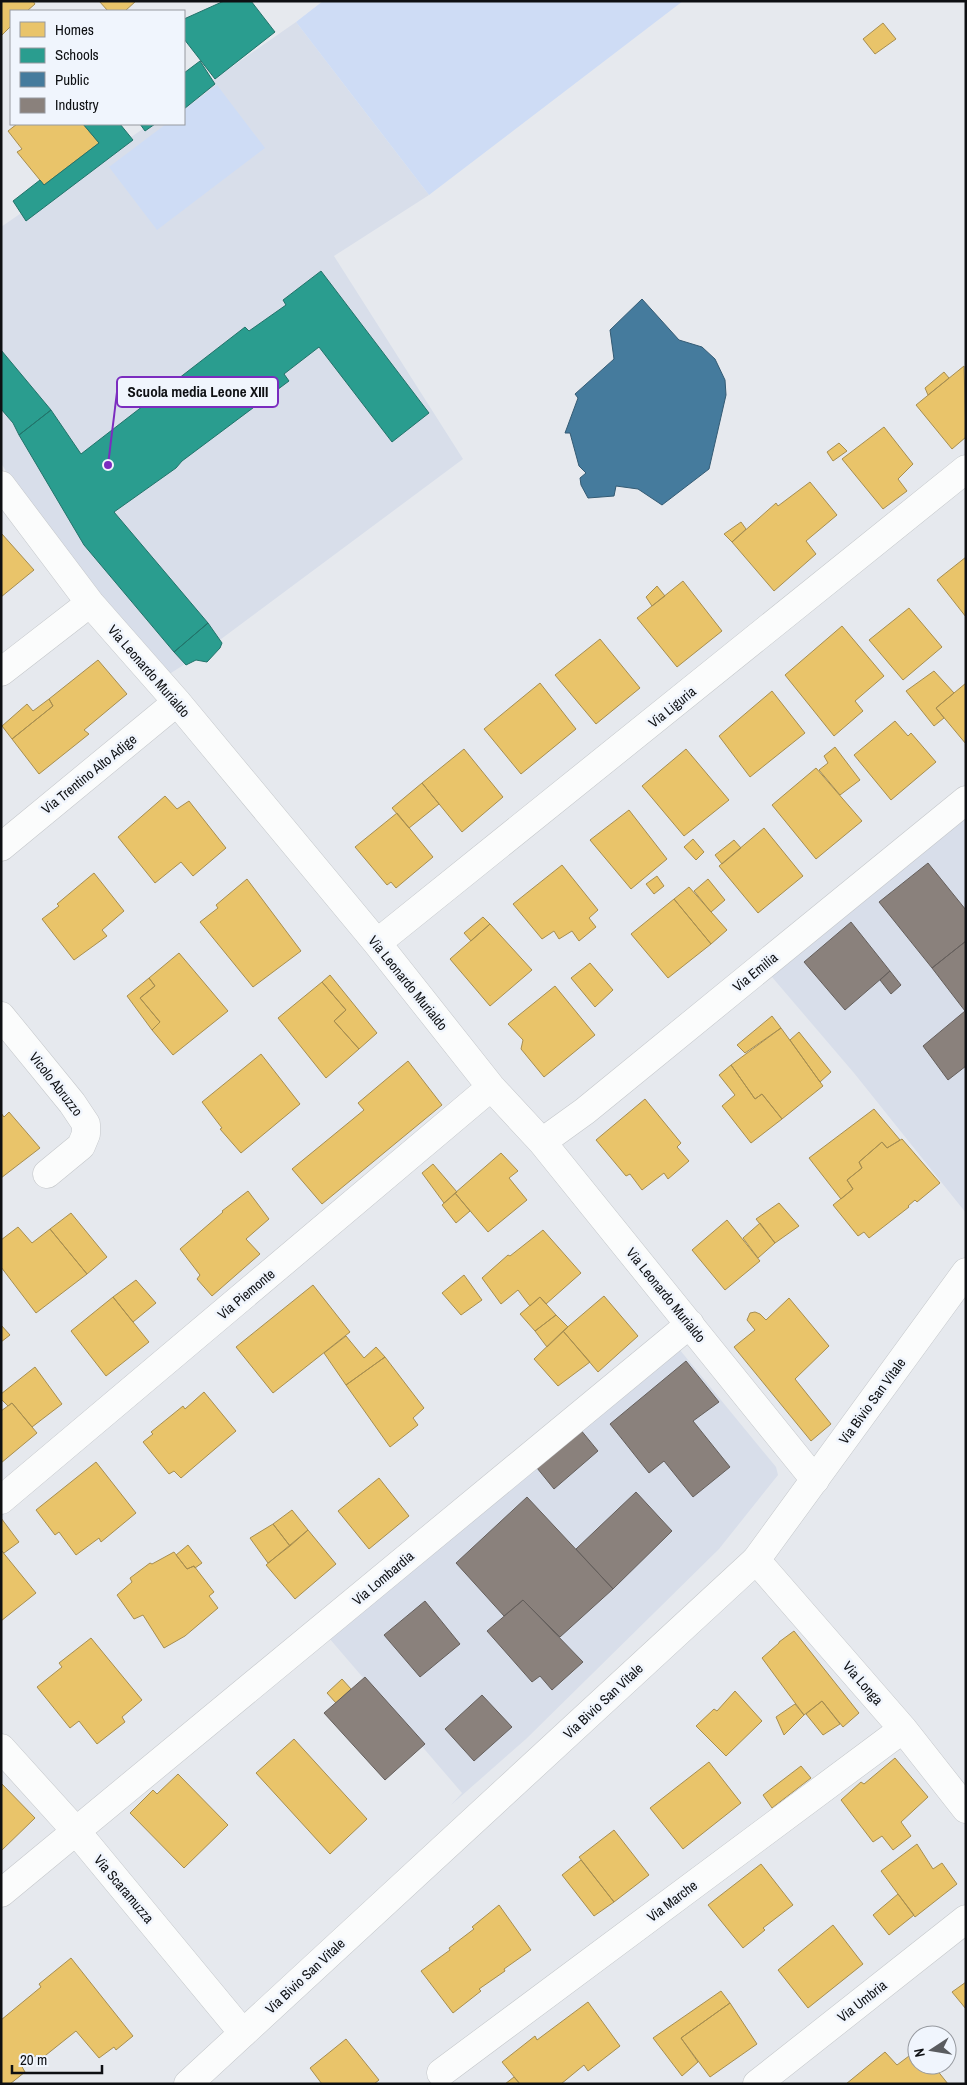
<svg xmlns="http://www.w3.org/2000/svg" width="967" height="2085" font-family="'Archivo Narrow',sans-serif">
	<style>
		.built { fill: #d8deea }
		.green { fill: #cedcf5 }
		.homes { fill: #e9c46a; stroke: #a78e50 }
		.schools { fill: #2a9d8f; stroke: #22736a }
		.public { fill: #457b9d; stroke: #345b74 }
		.industry { fill: #8a817c; stroke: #655f5c }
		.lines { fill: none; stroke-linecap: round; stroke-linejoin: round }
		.minor-casing { stroke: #c4c7ca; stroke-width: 29 }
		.major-casing { stroke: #c4c7ca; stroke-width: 29 }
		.minor { stroke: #fbfcfc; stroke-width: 28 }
		.major { stroke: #fbfcfc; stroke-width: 28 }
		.labels { text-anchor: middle; stroke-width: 5; stroke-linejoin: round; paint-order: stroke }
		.street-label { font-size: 14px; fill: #0e1013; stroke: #f0f5fd }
		.leader { fill: none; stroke: #7b2cbf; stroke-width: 2 }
		.callout-dot { fill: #7b2cbf; stroke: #f0f5fd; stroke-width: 2 }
		.callout { fill: #f0f5fd; stroke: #7b2cbf; stroke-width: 2 }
		.callout-label { font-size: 15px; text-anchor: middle; font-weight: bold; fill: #0e1013 }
	</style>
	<rect width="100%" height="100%" fill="#e6e9ee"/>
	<path class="built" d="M296,22l133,173 -95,61 129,203 -262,195 -46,29 -85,-107 -69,-113v-236l149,-103h34v-24z
		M966,808v405l-112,-140 -88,-103z
		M675,1344l101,123 2,8 -59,74 -193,190 -75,66 11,-12 -139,-162z"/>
	<path class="green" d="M323,1h360l-254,194 -133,-173z
		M217,85l48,63 -108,82 -48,-63 57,-43h18v-14z"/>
	<path class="homes" d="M1,1h32l2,3 -8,7h-16v15l-10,10z
		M99,1h37l-11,10h-17z
		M883,23l13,16 -21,15 -12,-15z
		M17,124h66l16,19 -55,42 -27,-33 5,-3 -14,-18z
		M964,366l2,71 -14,12 -36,-44z
		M944,372l5,6 -21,17 -3,-7z
		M884,427l29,37 -15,15 9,12 -24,18 -41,-50z
		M839,443l8,8 -14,10 -6,-9z
		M810,482l27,33 -31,26 10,13 -42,37 -42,-49 44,-39 2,3z
		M741,522l5,7 -14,13 -8,-8z
		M2,534l32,36 -33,27v-62z
		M966,557v60l-29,-37z
		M683,581l39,50 -45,36 -40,-49z
		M657,586l8,10 -13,10 -6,-9z
		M909,608l33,39 -39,33 -34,-40z
		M842,626l42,50 -29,25 8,10 -29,25 -49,-61z
		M600,639l40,49 -44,36 -41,-49z
		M98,660l29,34 -43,36 5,4 -50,40 -27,-35 41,-33 -4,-7z
		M934,671l20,22 -18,15 8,10 -10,8 -28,-35z
		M540,683l36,46 -55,45 -37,-45z
		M966,683v61l-30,-36z
		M772,691l33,42 -55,44 -31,-41z
		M49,699l4,7 -41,33 -10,-13 25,-22 6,7z
		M895,721l13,15 3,-3 25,29 -45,38 -37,-45z
		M835,747l25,33 -20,15 -21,-25 9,-7 -4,-7z
		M464,749l39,48 -41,35 -40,-49z
		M686,749l43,51 -45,36 -42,-50z
		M816,768l46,53 -46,38 -44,-54z
		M422,783l17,21 -30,24 -17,-20z
		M165,796l12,13 12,-8 37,47 -33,28 -12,-14 -26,21 -37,-46z
		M629,810l38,49 -36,30 -41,-49z
		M397,813l36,44 -37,31 -5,-6 -4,3 -32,-38z
		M764,828l39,48 -45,37 -39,-47z
		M693,839l11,13 -8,8 -12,-13z
		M734,840l7,8 -19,16 -7,-9z
		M562,865l36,45 -9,8 7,9 -17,14 -7,-10 -13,8 -5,-8 -12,8 -29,-35z
		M94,873l30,38 -22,19 5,6 -33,24 -32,-41 17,-13 -2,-2z
		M657,876l7,10 -10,8 -8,-10z
		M247,879l54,72 -48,36 -53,-65 18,-14 -2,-3z
		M708,879l17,21 -14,12 -17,-21z
		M689,887l38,43 -16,14 -37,-45z
		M674,899l37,45 -43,34 -37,-44z
		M483,917l7,7 -19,17 -7,-8z
		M490,924l42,46 -42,36 -40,-47z
		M179,953l49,58 -55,44 -21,-25 8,-8 -20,-24 15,-12 -6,-8z
		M590,963l23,27 -18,17 -24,-29z
		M330,975l47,58 -18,16 -25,-28 12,-11 -24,-28z
		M149,978l6,8 -15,12 20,24 -8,8 -25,-34z
		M322,982l24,28 -12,11 25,28 -33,29 -48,-60z
		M555,986l40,49 -51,42 -23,-28 2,-9 -15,-16z
		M772,1016l9,12 -36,25 -8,-8z
		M781,1028l42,58 -41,33 -20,-25 -7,5 -24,-34z
		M799,1032l32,40 -11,10 -30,-42z
		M261,1054l39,50 -59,49 -21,-24 2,-1 -20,-26z
		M408,1061l34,44 -120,99 -30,-35 72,-59 -6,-7z
		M731,1065l24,34 7,-5 20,25 -31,24 -29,-37 13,-11 -16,-20z
		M645,1099l36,44 -4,4 12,14 -21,18 -4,-6 -22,17 -12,-16 -4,2 -30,-36z
		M874,1109l26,31 -13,8 -5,-6 -23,20 3,6 -15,12 6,9 -12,10 -32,-41z
		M9,1112l31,36 -39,30v-65l3,4z
		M902,1139l38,44 -23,19 -2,-2 -7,6 1,1 -40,31 -5,-6 -6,4 -25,-31 20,-16 -6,-9 15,-12 -3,-6 23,-20 5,6z
		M501,1153l17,18 -9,7 18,22 -39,32 -33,-39z
		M433,1164l24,28 -13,11 -22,-30z
		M248,1191l21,28 -23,20 14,15 -48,42 -15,-17 3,-4 -20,-26 43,-37 -1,-1z
		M455,1193l15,18 -14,12 -14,-18z
		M779,1203l20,23 -24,17 -19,-24z
		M71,1213l36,44 -20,17 -37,-45z
		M727,1220l33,41 -35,29 -33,-40z
		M760,1223l15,20 -17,15 -15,-20z
		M18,1227l14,16 18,-14 37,45 -51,39 -35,-46v-27z
		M543,1230l38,43 -35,31 -6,-7 -10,9 -12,-16 -17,14 -19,-26 26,-23 2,1z
		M464,1275l18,25 -21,15 -19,-22z
		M136,1280l20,23 -23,19 -20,-25z
		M313,1285l37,47 -77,61 -37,-46z
		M604,1296l34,40 -40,36 -35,-41z
		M113,1297l36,45 -43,34 -35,-45z
		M540,1297l16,18 -21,16 -15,-17z
		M789,1298l40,48 -34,33 36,45 -20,17 -77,-94 21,-17 -8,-10 3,-7 5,-1 5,2 6,6z
		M556,1315l12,12 -21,20 -12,-16z
		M1,1325l9,10 -9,7z
		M563,1331l27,31 -32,24 -24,-27z
		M346,1336l18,22 12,-11 9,10 -39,28 -22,-32z
		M385,1357l39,51 -11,10 5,7 -28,22 -44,-62z
		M35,1367l27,37 -30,23 -20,-24 -4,3 -7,-7v-5z
		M204,1392l32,39 -55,47 -7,-7 -5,3 -26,-32 10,-8 -2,-2 32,-26 2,3z
		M12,1403l25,30 -36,30v-52z
		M96,1462l40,51 -35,29 -2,-4 -23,17 -17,-23 -4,3 -19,-25z
		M379,1478l30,38 -40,33 -31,-38z
		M292,1510l16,20 -18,16 -17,-22z
		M1,1518l18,24 -15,11 -3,-3z
		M273,1524l17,22 -22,17 -18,-25z
		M308,1530l28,34 -41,35 -29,-34z
		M188,1545l14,18 -7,5 -1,-2 -7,3 -11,-14z
		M1,1550l35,43 -35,28z
		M174,1552l13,17 7,-3 20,26 -5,4 9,12 -33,28 -21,12 -21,-33 -9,4 -17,-24 15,-13 -2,-4 20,-15 2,1z
		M794,1631l65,82 -16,14 -21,-26 -18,14 -42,-57 17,-15v-1z
		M91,1638l51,62 -20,17 3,5 -28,22 -18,-23 -9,7 -33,-41 25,-20 -3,-4z
		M342,1679l9,10 -15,14 -9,-10z
		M735,1691l27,30 -36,35 -30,-30 18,-17 3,2z
		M822,1701l18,23 -17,11 -17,-21z
		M795,1704l9,11 -20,20 -8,-18z
		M294,1739l73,80 -37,35 -74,-81z
		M895,1758l33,39 -27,25 10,14 -18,14 -11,-14 -9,6 -32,-42 20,-18 3,2z
		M709,1762l32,41 -58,46 -33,-41z
		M801,1766l10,12 -39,30 -9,-13z
		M178,1774l50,51 -44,43 -54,-55 23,-23 4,4z
		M1,1783l34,35 -34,33z
		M614,1830l35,45 -35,27 -35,-45z
		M917,1844l16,25 9,-6 15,21 -42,33 -34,-46z
		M581,1860l33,42 -20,14 -32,-41z
		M761,1864l32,41 -30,23 2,2 -22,18 -35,-43z
		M898,1894l16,21 -25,20 -16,-20z
		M499,1905l32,45 -27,19 1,2 -26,18 2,2 -28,22 -32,-42 29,-21 -1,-2 25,-19 -2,-2z
		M833,1925l30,39 -55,44 -30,-38z
		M71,1958l62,78 -17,14 -2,-3 -15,11 -23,-27 -35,28 -4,-4 -16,10 4,7 -15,12h-9v-64l40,-33 -2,-3z
		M966,1982v27l-14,-17z
		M721,1991l9,12 -49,35 17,24 -16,14 -29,-38z
		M588,2002l32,44 -32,25 -4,-6 -23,19h-41l-18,-22 33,-26 2,4z
		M730,2003l27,41 -47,33 -29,-39z
		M346,2039l33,41 -5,4h-52l-12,-16z
		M917,2050v15h16l15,19h-102l39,-32 12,13z
		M514,2077l6,7h-15z"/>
	<path class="schools" d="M224,1h27l24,31 -60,47 -31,-40v-20z
		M200,61l15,23 -31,25v-36z
		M83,124h37l13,16 -107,81 -13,-20 27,-21 4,5 55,-42z
		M140,124h15l-10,7z
		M321,271l108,142 -37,29 -73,-95 -35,27 5,7 -107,80 -6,7 -62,44 94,111 -34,29 -90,-107 -65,-110 32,-25 30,44 164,-127 4,4 37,-26 -3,-5z
		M1,350l50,60 -32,25 -6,-12 -12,-14z
		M208,623l14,20 -2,5 -13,14 -11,-2 -10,5 -12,-13z"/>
	<path class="public" d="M642,299l37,41 23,7 13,12 10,21 1,15 -17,74 -47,36 -24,-16 -22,-3 -2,10 -26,2 -7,-13 -1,-7 6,-5 -7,-7 -9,-33h-5l13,-35 -3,-4 39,-35 -4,-29z"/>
	<path class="industry" d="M928,863l38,47v31l-34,27 -53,-66z
		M851,922l39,49 -45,39 -41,-48z
		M966,941v125l-18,14 -25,-34 42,-35 -33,-43z
		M890,971l11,14 -10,9 -11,-14z
		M686,1361l33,41 -26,19 37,46 -37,30 -29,-36 -15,12 -39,-49z
		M580,1429l18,22 -44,38 -17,-21z
		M636,1492l36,39 -59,58 -37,-40z
		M527,1497l86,92 -53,48 -37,-37 -19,16 -48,-53z
		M523,1600l60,62 -31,28 -12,-14 -8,6 -45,-51z
		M425,1601l35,43 -40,33 -36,-42z
		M365,1677l60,67 -40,36 -61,-67z
		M482,1695l30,32 -38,34 -29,-32z"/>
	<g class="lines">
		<defs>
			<path id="minor" d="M1,485l89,118 87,99 200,241 114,144 51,55 273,338
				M1,672l89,-69
				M1,847l176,-145
				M377,943l589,-474
				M1,1016l71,87 14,21v10l-5,12 -34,28
				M542,1142l43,-31 381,-311
				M1,1500l490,-413
				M756,1560l147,169 63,80
				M1,1748l75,83 167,202
				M1,1893l689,-569
				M441,2073l462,-344
				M757,2084l209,-165"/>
			<path id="major" d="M188,2084l568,-524 210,-288"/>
		</defs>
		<use href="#minor" class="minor-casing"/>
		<use href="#major" class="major-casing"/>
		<use href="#minor" class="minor"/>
		<use href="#major" class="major"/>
	</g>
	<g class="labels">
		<g class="street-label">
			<text transform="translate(149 671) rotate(49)" y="5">Via Leonardo Murialdo</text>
			<text transform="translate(672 707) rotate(-39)" y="5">Via Liguria</text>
			<text transform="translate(89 774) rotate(-39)" y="5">Via Trentino Alto Adige</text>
			<text transform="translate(755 972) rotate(-39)" y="5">Via Emilia</text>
			<text transform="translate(408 983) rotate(51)" y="5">Via Leonardo Murialdo</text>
			<text transform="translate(56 1084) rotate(52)" y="5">Vicolo Abruzzo</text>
			<text transform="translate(246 1294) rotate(-40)" y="5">Via Piemonte</text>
			<text transform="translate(666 1295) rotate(51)" y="5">Via Leonardo Murialdo</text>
			<text transform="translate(872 1401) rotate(-54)" y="5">Via Bivio San Vitale</text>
			<text transform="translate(383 1578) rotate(-40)" y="5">Via Lombardia</text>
			<text transform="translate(863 1683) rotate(49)" y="5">Via Longa</text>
			<text transform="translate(603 1701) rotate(-43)" y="5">Via Bivio San Vitale</text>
			<text transform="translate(124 1889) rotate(50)" y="5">Via Scaramuzza</text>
			<text transform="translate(672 1901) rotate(-37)" y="5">Via Marche</text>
			<text transform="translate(305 1976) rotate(-43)" y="5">Via Bivio San Vitale</text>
			<text transform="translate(862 2001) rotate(-38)" y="5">Via Umbria</text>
		</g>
	</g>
	<path class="leader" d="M108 465L117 392"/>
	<circle class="callout-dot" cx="108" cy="465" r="5"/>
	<rect class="callout" x="117" y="377" width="161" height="30" rx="5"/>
	<g class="callout-label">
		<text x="198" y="397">Scuola media Leone XIII</text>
	</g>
	<rect width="967" height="2085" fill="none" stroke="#0e1013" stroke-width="5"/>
	<rect x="10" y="10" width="175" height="115" fill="#f0f5fd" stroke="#96999f"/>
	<rect x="20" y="22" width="25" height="15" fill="#e9c46a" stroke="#96999f"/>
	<text x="55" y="35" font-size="15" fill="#0e1013">Homes</text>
	<rect x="20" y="48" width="25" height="15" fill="#2a9d8f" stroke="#96999f"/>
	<text x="55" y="60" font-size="15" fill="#0e1013">Schools</text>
	<rect x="20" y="72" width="25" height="15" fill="#457b9d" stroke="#96999f"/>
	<text x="55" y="85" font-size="15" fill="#0e1013">Public</text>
	<rect x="20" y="98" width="25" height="15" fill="#8a817c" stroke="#96999f"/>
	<text x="55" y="110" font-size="15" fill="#0e1013">Industry</text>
	<g transform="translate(932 2050) rotate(258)"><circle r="24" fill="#f0f5fd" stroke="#96999f"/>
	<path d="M0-4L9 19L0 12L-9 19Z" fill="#5a5c60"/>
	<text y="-8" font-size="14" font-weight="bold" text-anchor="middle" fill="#0e1013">N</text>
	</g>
	<path d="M12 2065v8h90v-8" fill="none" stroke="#0e1013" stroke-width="2.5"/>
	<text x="20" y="2065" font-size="15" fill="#0e1013" stroke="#f0f5fd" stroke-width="4" paint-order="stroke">20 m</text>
</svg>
